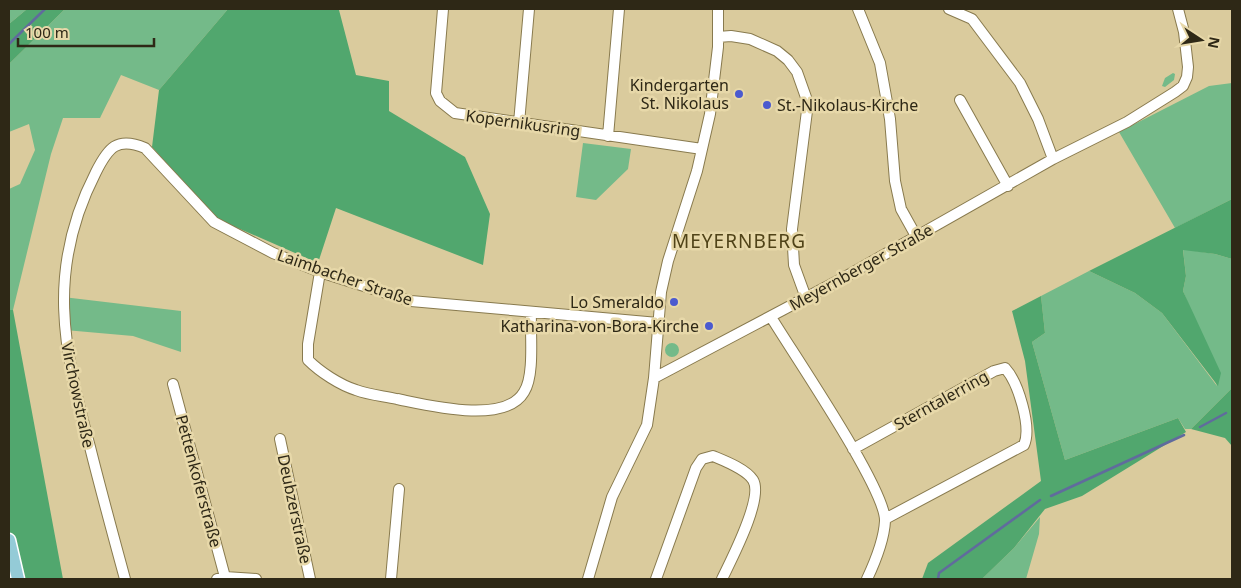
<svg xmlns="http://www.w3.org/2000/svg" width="1241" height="588" font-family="'Noto Sans',sans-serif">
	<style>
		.green { fill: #74ba89 }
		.forest { fill: #51a76e }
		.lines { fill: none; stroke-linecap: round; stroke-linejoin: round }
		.stream { stroke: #606b9d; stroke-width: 2.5 }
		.minor-casing { stroke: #887a4e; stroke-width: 12 }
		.major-casing { stroke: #fff; stroke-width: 15 }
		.minor { stroke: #fff; stroke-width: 10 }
		.major { stroke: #94cbd7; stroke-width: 12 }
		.poi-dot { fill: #4b5acf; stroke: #e7d8a9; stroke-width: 2 }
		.labels { text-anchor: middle; stroke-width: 5; stroke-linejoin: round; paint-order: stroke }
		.poi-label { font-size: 16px; fill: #2e2816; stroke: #e7d8a9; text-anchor: end }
		.street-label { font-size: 16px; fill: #2e2816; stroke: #e7d8a9 }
		.quarter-label { font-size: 19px; letter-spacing: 1px; fill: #504318; stroke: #e7d8a9 }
	</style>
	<rect width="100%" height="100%" fill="#dacb9d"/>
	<path class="green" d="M9,9h18l-18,15z
		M65,9h163l-69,81 -38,-15 -21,43h-37l-12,36 -38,156h-4v-121l11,-5 15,-34 -6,-26 -20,8v-68z
		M1173,73l2,1 -1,6 -9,7 -3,-1 3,-8z
		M1232,83v116l-57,29 -56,-96 90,-46z
		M583,143l48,6 -3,20 -32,31 -20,-3z
		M1183,249l32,5 17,5v129l-41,41h-6l-7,-11 -113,42 -33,-118 13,-9 -4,-37 48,-25 46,22 27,20 55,73 -23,-68 -11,-27 3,-15z
		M63,297l118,14v41l-48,-16 -68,-6z
		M665 350a7 7 0 1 1 14 0a7 7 0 1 1-14 0Z
		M1040,517l-1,17 -13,45h-44l32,-31z"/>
	<path class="forest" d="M27,9h38l-56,55v-40z
		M228,9h163l-52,1 17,65 33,6v30l76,46 25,57 -7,51 -147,-57 -18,55 -101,-44 -65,-72 7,-57z
		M1232,199v60l-17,-5 -32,-4 3,26 -3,15 38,82 -3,13 -56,-73 -27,-20 -46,-22z
		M1041,296l4,37 -13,9 33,118 113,-42 8,14 -104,64 -37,13 -31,39 -32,31h-60l6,-16 113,-82 -16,-120 -13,-50z
		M9,310h4l50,269h-54z
		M1232,388v58l-7,-8 -34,-9z"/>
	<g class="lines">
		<path class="stream" d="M9,44l36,-35
			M1200,427l26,-14
			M1051,496l133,-61
			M938,579l1,-6 101,-73"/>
		<defs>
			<path id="minor" d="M443,9l-7,84 4,8 15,12 247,36
				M858,9l22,54 10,56 5,62 6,28 15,27
				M949,9l23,10 48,64 18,36 15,40
				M718,37l13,-1 19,3 27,12 11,9 9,12 11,31 -16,126 2,36 12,33
				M960,100l48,86
				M519,123l10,-114
				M608,136l11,-127
				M320,272l-12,72v16c12,12 32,25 48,30 13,5 28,6 41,9 30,6 108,26 127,-7 11,-17 6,-59 7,-80
				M771,317c21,35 115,172 114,204 -1,20 -10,41 -18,58
				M654,378l189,-100 210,-119 74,-37 48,-30 8,-6 4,-9 1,-10 -4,-35 -6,-23
				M173,384l52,193
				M280,439l30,140
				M853,449l141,-78 11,-3c13,14 27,59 19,77l-139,74
				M125,579c-12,-44 -24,-88 -35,-132 -27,-99 -44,-178 6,-275 12,-24 21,-36 49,-24l69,74 59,31 47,19 91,29 247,22
				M217,579l8,-2 31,2
				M391,579l8,-90
				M588,579l24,-82 35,-72 7,-47 7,-86 7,-31 29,-90 13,-57 8,-67v-38
				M656,579l40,-111 6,-9 11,-3c12,5 33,13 40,24 11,18 -22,80 -31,99"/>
			<path id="major" d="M9,540l9,39"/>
		</defs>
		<use href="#minor" class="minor-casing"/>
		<use href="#major" class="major-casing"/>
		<use href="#minor" class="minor"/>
		<use href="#major" class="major"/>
	</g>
	<g class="poi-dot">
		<circle cx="739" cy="94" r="5"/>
		<circle cx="767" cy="105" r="5"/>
		<circle cx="674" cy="302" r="5"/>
		<circle cx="709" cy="326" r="5"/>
	</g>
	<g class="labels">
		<g class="poi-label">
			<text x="729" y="91">Kindergarten<tspan x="729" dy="18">St. Nikolaus</tspan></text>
			<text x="777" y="111" text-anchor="start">St.-Nikolaus-Kirche</text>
			<text x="664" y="308">Lo Smeraldo</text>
			<text x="699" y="332">Katharina-von-Bora-Kirche</text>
		</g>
		<g class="street-label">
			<text transform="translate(523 123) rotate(8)" y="6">Kopernikusring</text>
			<text transform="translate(861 267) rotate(-29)" y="6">Meyernberger Straße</text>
			<text transform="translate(345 277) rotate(19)" y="6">Laimbacher Straße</text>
			<text transform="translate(78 395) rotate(78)" y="6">Virchowstraße</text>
			<text transform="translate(941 400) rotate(-29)" y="6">Sterntalerring</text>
			<text transform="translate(199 481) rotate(75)" y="6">Pettenkoferstraße</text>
			<text transform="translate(295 509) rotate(78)" y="6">Deubzerstraße</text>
		</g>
		<g class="quarter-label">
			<text x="739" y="248">MEYERNBERG</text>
		</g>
	</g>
	<rect width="1241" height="588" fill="none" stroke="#2e2816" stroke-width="20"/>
	<g transform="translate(1201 40) rotate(102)" stroke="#e7d8a9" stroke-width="4" paint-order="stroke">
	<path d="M0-4L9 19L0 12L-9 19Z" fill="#2e2816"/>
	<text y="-8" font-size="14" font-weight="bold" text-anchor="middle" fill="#2e2816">N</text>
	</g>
	<path d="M18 38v8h136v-8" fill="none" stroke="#2e2816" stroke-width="2.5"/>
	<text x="25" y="38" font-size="15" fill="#2e2816" stroke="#e7d8a9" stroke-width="4" paint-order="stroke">100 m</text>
</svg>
